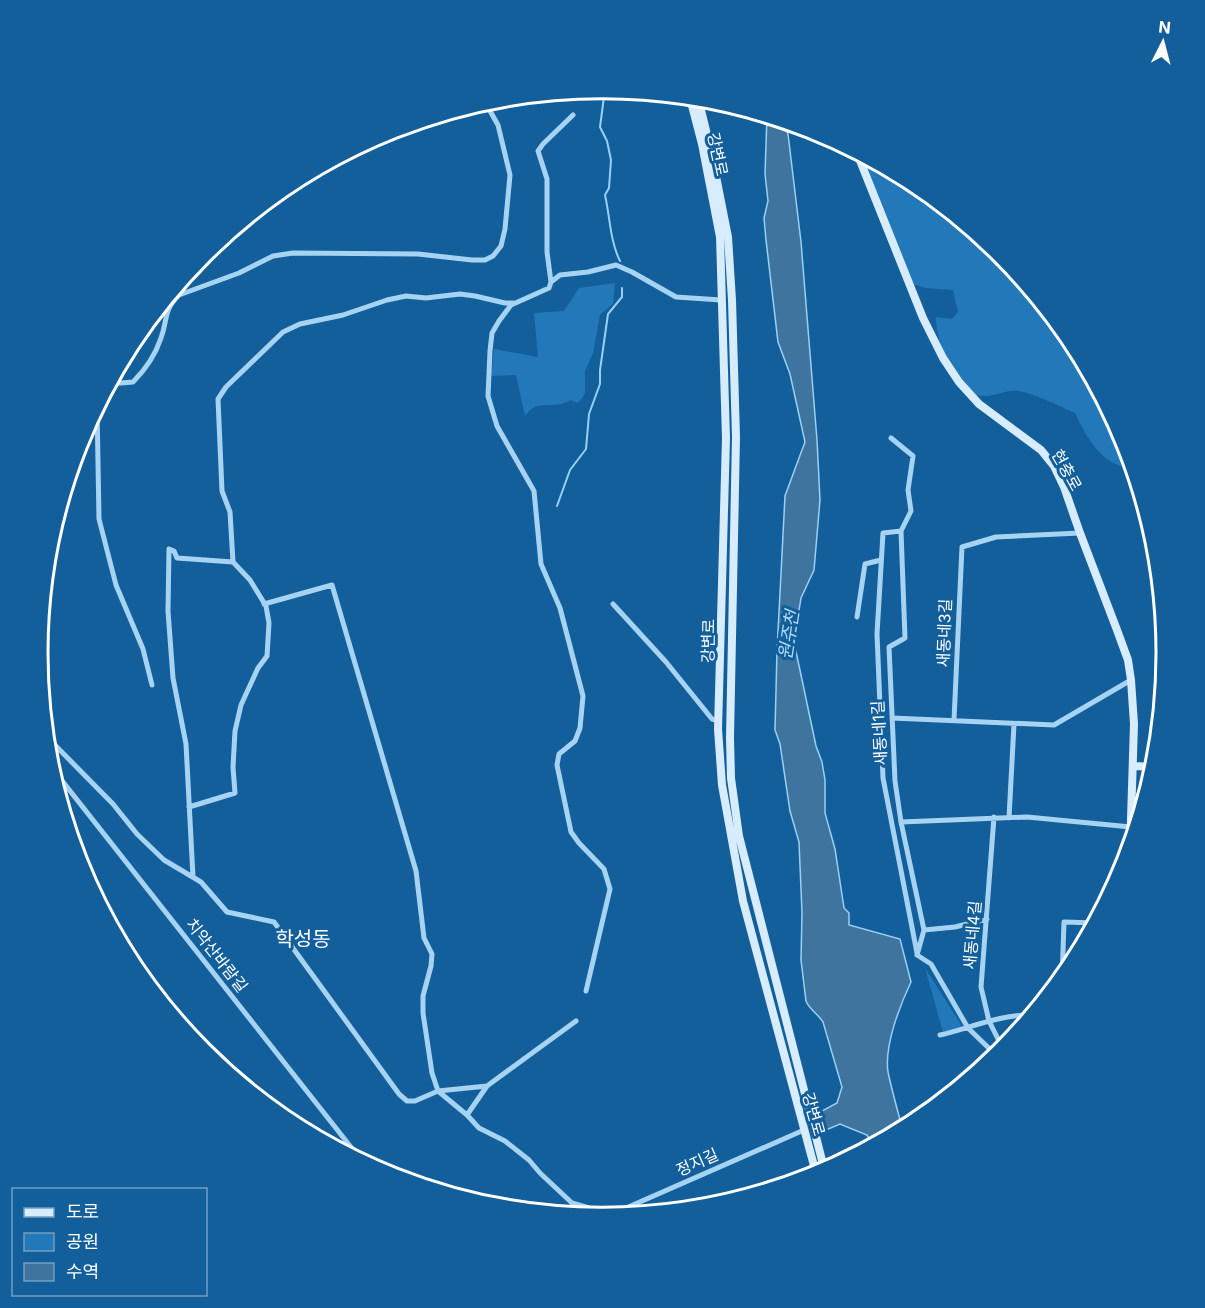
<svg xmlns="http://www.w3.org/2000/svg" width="1205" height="1308" font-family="Inter,'Noto Sans KR',sans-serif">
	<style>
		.green { fill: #2278b8 }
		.water { fill: #3e749e; stroke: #9ad0f6; stroke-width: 1.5 }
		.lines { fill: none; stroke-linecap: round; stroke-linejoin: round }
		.stream { stroke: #9ad0f6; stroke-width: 2 }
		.street { stroke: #a7d3f3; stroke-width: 5 }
		.secondary { stroke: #d7ecfd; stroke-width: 8 }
		.labels { text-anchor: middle; stroke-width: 6; stroke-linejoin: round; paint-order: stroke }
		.street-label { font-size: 16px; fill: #fff; stroke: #135f9b }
		.water-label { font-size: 18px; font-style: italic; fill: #b4dcfa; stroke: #135f9b }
		.quarter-label { font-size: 20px; fill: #fff; stroke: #135f9b }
		.rim { fill: none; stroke: #fff; stroke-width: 3 }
	</style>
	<rect width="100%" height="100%" fill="#135f9b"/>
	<path class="green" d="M863,155l54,29 85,71 70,85 53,98 9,30c-30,1 -48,-31 -59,-55 -16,-7 -40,-19 -56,-22 -12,-2 -25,6 -37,5 -29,-2 -46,-55 -46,-79l16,2 6,-7 -5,-22 -27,-2 -14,-4 -41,-97z
		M615,283l-2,21 -13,11 -7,38 -8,18v22l-4,7 -4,3 -6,-3c-19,11 -33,-3 -46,16l-9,-41 -25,1 3,-27 44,8 -4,-44 30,-2 15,-23z
		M925,968l37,58 -19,6z"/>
	<path class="water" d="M767,116l14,5 7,13 13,108 16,198 3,60 -6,70 -13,28 -7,44 22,104 6,16 3,18v33l10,36 9,59 5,5v12l51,14 11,43c-11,23 -27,64 -23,90 4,19 10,40 15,59l-29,16 -7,-12 -27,-11 -14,6 -6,-18 17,-9 5,-16 -19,-65c-5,-8 -14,-13 -17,-21l-5,-41 1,-47 -3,-71 -9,-31 -10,-67 -5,-14 2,-79 8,-155 20,-54 -15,-68 -12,-32 -12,-102 -2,-22 4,-17 -3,-27z"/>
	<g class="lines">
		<path class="stream" d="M605,89l-5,38 7,14 4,19 -2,28 -4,7c5,22 5,46 15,66
			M557,506l13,-36 16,-21 3,-35 11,-30v-14l8,-56 14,-17v-9"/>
		<path class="street" d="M551,282l-4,-30v-73l-9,-28 5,-7 30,-29
			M109,384l24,-2c13,-13 22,-26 28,-44 7,-19 2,-27 18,-43l60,-22 34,-17 20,-3 125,1 54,6h13l8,-4 8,-10 4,-17 5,-54 -12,-50 -13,-23
			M97,406l2,113 17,66 27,64 9,36
			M891,438l22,18 -5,34 3,21 -10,20 4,107 -16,9 6,134 6,41 23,108 -7,25
			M901,531l-18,2 -6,101 6,144 34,175
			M169,549l-1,62 5,67 13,66 7,133
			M169,549l5,2 3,7 56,4
			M264,604l68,-19 84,286 8,67 8,16 -1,12 -8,30v17l9,60 6,18 29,24 12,13 26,13 24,19 11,13 32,30 17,5 11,11
			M613,604l53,58 46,57 7,2
			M857,617l8,-53 16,-4
			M892,718l162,7 77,-45
			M954,720l8,-173 34,-10 84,-4
			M46,736l67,68 24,30 27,26 37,22 26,30 47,10 125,172 8,7h8l23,-10 49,-5
			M48,763l317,402
			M189,807l46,-14 -2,-26 2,-36 6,-26 17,-37 9,-12 2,-33 -3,-17 -16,-26 -17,-18 -3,-50 -8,-21 -4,-92 8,-12 57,-55 17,-8 43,-9 44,-15 19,-4 20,2 34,-4 15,2 30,7h8
			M994,817l-13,170 8,34 15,30
			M1009,818l5,-94
			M901,822l126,-5 104,10
			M924,930l31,-3 32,-8
			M917,955l14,9 37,64 30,29
			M1062,980l2,-58 32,1
			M586,991l24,-102 -6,-20 -25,-26 -8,-11 -14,-67 2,-11 16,-13 5,-13 3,-32 -23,-88 -19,-44 -7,-73 -37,-65 -9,-30 2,-45 2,-18 7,-12 12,-16 38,-17 2,-6 9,-7 28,-3 28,-7 16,7 44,25 45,3
			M940,1035c30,-7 61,-21 93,-20
			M467,1115l20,-29 89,-65
			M601,1219l203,-89"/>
		<path class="secondary" d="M690,98l12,46 18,93 6,201 -8,291 4,56 21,116 74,276
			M698,98l13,53 17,86 4,63 4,137 -6,301 1,40 8,58 86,336
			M857,153l66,165 20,40 16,24 20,22 62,46 13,16 10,21 16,46 37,97 11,30 3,20 3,44 -4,127
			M1133,766l23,1"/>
	</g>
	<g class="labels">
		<g class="street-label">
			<text transform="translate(718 154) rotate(78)" y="6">강변로</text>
			<text transform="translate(1067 470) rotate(61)" y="6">현충로</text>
			<text transform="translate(944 633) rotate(-88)" y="6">새동네3길</text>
			<text transform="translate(708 641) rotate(-89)" y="6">강변로</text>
			<text transform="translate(879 733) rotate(-93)" y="6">새동네1길</text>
			<text transform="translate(972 935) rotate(-85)" y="6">새동네4길</text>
			<text transform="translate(217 955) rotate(52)" y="6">치악산바람길</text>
			<text transform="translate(814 1114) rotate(74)" y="6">강변로</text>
			<text transform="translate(697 1162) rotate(-24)" y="6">정지길</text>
		</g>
		<g class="water-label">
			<text transform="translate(789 635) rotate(-81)" y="6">원주천</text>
		</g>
		<g class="quarter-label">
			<text x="303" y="946">학성동</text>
		</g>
	</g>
	<path d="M0 0H1205V1308H0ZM48 653a554 554 0 1 1 1108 0a554 554 0 1 1-1108 0Z" fill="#135f9b" fill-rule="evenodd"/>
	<path class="rim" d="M48 653a554 554 0 1 1 1108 0a554 554 0 1 1-1108 0Z"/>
	<rect x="12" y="1188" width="195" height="108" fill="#135f9b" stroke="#719fc3" stroke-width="1.5"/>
	<rect x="24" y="1208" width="30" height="9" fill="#d7ecfd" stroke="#719fc3" stroke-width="1.5"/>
	<text x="66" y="1218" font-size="18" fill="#ffffff">도로</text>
	<rect x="24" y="1233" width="30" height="18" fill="#2278b8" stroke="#719fc3" stroke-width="1.5"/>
	<text x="66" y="1248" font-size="18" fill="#ffffff">공원</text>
	<rect x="24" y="1263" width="30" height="18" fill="#3e749e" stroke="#719fc3" stroke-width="1.5"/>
	<text x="66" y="1278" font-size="18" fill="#ffffff">수역</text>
	<g transform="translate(1163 42) rotate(6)" stroke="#135f9b" stroke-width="4.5" paint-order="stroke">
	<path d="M0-4.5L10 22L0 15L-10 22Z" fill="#ffffff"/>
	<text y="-9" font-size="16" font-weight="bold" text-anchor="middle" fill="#ffffff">N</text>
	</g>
</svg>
